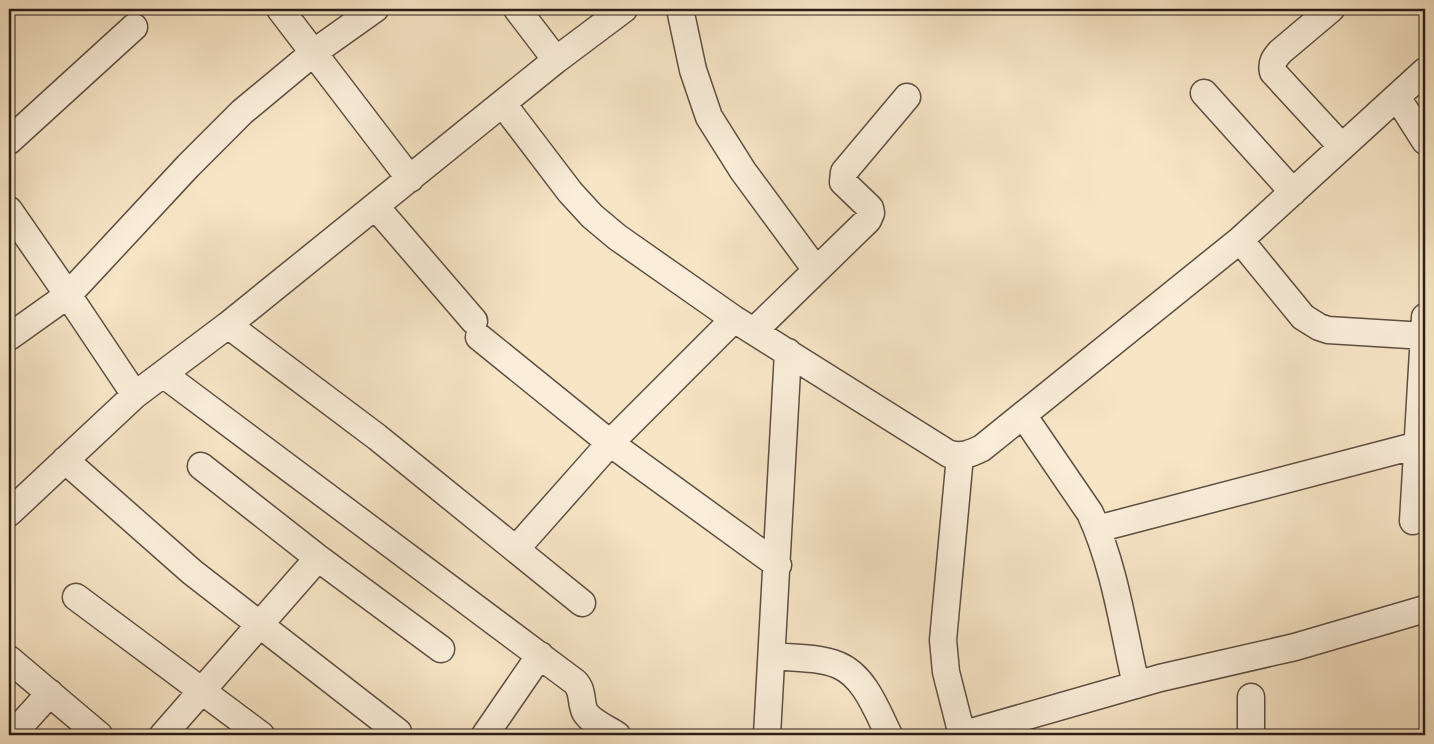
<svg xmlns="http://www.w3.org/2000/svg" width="1434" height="744" font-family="'IM FELL Great Primer',serif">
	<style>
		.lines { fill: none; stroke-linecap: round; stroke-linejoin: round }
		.minor-casing { stroke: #5e4f42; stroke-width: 29 }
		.minor { stroke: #faeeda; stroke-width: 26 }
	</style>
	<rect width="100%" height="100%" fill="#f7e5c6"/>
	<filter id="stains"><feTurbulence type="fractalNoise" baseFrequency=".004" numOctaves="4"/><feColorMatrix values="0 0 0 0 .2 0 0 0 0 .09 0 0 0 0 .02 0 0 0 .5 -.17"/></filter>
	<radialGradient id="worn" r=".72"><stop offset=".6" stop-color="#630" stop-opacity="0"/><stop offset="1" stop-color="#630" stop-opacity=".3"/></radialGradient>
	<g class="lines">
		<defs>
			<path id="minor" d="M280,9l130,170
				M517,9l39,51
				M680,9l13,61 16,47 34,54 73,99
				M1331,9l-51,43c-6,7 -9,11 -7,20l69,75
				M1204,93l89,99
				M1397,97l28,44
				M503,104l67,88 22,24 25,21 117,82 215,135c13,3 21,0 33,-6l258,-208 185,-169
				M9,141l125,-114
				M376,207l98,114
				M9,210l59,85 67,100
				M1240,240l63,77 16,10 9,3 97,6
				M228,325l149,112 205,166
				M754,331l114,-111 3,-7 -1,-5 -27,-26 1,-10 63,-75
				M9,337l59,-42 120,-129 54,-54 71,-59 62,-44
				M479,337l131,106 168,122
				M163,374l412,308c9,9 5,20 10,30 6,10 23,17 32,23
				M1023,415l67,98c25,54 33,115 46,172
				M960,456l-17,184 3,32 16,63
				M65,460l127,112 206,160
				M201,466l117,92 123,91
				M9,513l126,-118 93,-70 328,-265 68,-51
				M1413,521l12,-204
				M1097,529l321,-84
				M516,549l94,-106 124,-124
				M76,597l185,138
				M772,656c21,2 46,1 66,9 27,11 39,46 51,70
				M9,659l90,76
				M12,735l38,-42
				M163,735l155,-177
				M485,735l55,-80
				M767,735l21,-383
				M961,735l199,-57 135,-31 130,-38
				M1251,735v-38"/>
		</defs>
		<use href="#minor" class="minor-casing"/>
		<use href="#minor" class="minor"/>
	</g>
	<rect width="1434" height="744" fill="none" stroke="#f7e5c6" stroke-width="30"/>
	<rect x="10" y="10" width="1414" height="724" fill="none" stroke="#2b1d16" stroke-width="2.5"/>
	<rect x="15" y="15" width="1404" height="714" fill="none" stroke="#2b1d16"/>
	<rect width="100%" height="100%" filter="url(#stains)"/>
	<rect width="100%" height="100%" fill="url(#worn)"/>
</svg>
